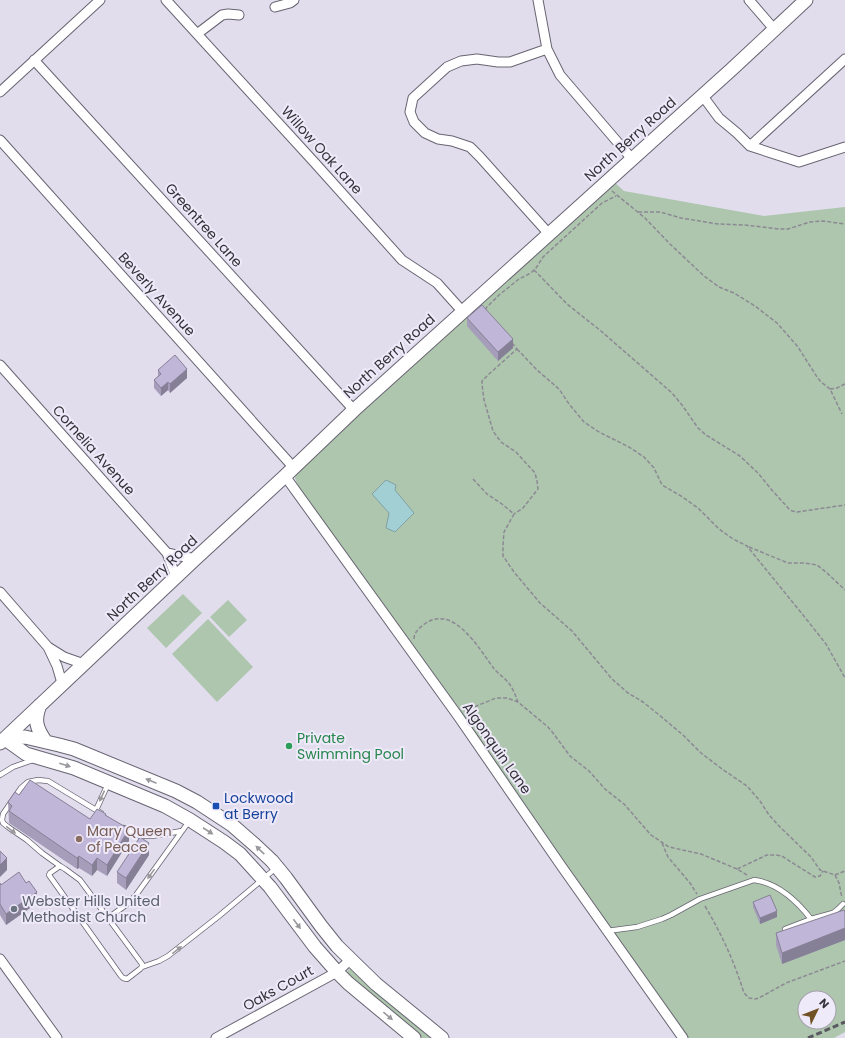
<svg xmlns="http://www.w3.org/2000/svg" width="845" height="1038" font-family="Poppins,sans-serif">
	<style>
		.green { fill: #adc6ad; fill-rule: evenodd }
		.water { fill: #a2cfd4; stroke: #81a0a5 }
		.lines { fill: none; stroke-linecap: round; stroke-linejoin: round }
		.lane-casing { stroke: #686472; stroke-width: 6 }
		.street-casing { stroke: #686472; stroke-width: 11 }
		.secondary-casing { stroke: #686472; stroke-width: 15 }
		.path { stroke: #8c8994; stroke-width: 1.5; stroke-dasharray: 4 2; stroke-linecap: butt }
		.lane { stroke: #fff; stroke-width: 4.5 }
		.street { stroke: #fff; stroke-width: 9 }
		.secondary { stroke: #fff; stroke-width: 13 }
		.rail { stroke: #5a5860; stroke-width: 3; stroke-dasharray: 6 3; stroke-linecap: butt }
		.wall { fill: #a59dba }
		.shaded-wall { fill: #868097 }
		.building { fill: #c0b7d8; stroke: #868097 }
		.oneway { fill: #9a989c }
		.leisure-dot { fill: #2e9e5b; stroke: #efeafa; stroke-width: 1.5 }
		.transit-dot { fill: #1a4fb4; stroke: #efeafa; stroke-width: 1.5 }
		.education-dot { fill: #8d6e63; stroke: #efeafa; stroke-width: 1.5 }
		.worship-dot { fill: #6b7280; stroke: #efeafa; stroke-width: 1.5 }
		.labels { text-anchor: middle; stroke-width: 4; stroke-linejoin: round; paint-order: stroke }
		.street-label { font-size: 14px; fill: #343238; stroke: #efeafa }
		.leisure-label { font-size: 14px; fill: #27864d; stroke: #efeafa; text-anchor: start }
		.transit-label { font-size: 14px; fill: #164399; stroke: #efeafa; text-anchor: start }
		.education-label { font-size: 14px; fill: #785e54; stroke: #efeafa; text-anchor: start }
		.worship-label { font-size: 14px; fill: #5b616d; stroke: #efeafa; text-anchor: start }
	</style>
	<rect width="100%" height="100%" fill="#e1dded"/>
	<path class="green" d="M614,182l10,9 140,25 81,-9v825l-11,6h-146l-292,-414 -98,-137 -3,-9 2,-6 121,-113zM805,998h24v24h-24z
		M183,594l19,19 -36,35 -19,-20z
		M228,600l19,20 -18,17 -19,-20z
		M208,619l45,48 -36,35 -45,-48z
		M351,969h2l82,69h-13l-59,-49 -16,-16 1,-3z"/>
	<path class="water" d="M386,480l10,5 -1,5 19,23 -19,19 -9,-4 3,-15 -17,-19z"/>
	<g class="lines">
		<defs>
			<path id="lane" d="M0,775l13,-8 20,-7
				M96,810l12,-26
				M124,828l16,8h12l30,-5
				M60,866l-10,7 -1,2 72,101 2,2 4,1 13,-10 2,-2v-3l-62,-84 -15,-11 -5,-3 -18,-13 -15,-13 -19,-13 -5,-4 -1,-3 1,-6 18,-26 7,-6 10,-2 10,1 53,32
				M108,918l18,-13 10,-10 54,-75
				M785,929l26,-10 22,-6 5,-4 5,-5
				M607,931l30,-4 25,-8 9,-4 29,-16 54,-19c24,3 43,21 57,39
				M142,967l17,-6 9,-5 51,-40 57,-48"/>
			<path id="street" d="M166,0l148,162 88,98 35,23 26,29
				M538,0l9,49 13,26 72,84
				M749,0l25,29
				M275,7l15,-4 4,-3
				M197,34l25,-19 6,-1 11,1
				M547,49l-37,13h-12l-21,-3 -16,2 -14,6 -34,31 -3,14 4,10 11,11 13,6 14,2 18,6 10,10 69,77
				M845,59l-95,87 49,16 46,-15
				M34,60l320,350
				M0,92l100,-92
				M702,95l17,23 18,15 13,13
				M0,140l294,328
				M0,365l167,188
				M285,476l173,240 104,151 121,171
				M176,577l-9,-24 28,6
				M0,592l48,55
				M62,683l-5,-17 -9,-19 16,10 20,7
				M0,959l57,79
				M216,1038l121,-66 13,-12"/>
			<path id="secondary" d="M40,705c-6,15 -4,23 6,37
				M5,739l20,-2 34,8 15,4 102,42 21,11 35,23 23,20 17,16 14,17 35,48 16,20 39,38 66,54
				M5,739l21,15 48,14 91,38 25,14 34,22 16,12 30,33 45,60 22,25 11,11 66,55
				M0,743l195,-184 90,-83 69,-66 378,-341 74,-69"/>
		</defs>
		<use href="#lane" class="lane-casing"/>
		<use href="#street" class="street-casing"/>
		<use href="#secondary" class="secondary-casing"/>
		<path class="path" d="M612,191l33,27 25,26 34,32 15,11 15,6 21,13 22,17 21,24 19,30 4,5 9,7 12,25
			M638,212h22l21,6 37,6 27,1 34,4h9l22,-7 13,-1 22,3
			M534,270l6,6 27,28 34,27 71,62 10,12 16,23 8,7 34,21 18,17 13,16 18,20 3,2 5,1 48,-7
			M486,310v-2l13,-13 20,-16 12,-6 5,-5 7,-11 59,-54 14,-7
			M512,343l5,6 -28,25 -7,7v3l2,16 9,31 8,11 15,10 19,21 2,8 1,8 -15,19 -9,6
			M517,349l20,21 22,19 10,15 15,18 15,10 30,15 15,10 10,11 8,17 19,11 17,12 21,21 14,10 14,7 56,69 23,29 19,34
			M830,389l7,-1 8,-4
			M473,479l14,15 15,10 12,10 -10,18 -1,13v11l11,16 26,31 32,28 40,48 16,14 15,9 15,12 25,21 18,18 21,16 25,17 13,15 9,14 11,12 31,30 9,13 15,5 4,8 3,15
			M749,547l39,16h17l12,2 10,8 18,17
			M414,639c0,-7 6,-12 12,-16 29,-19 55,29 69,47 4,4 8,7 11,10 6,6 9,14 12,22
			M463,706l3,1h8l22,-9h11l11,4 30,25 5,6 17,23 19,15 16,18 19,15 27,31 18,12 32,7 36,15
			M662,843l6,14 22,26 7,11
			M747,875l-10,-6 30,-14h9l6,1 6,4 27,17 5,-1 3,-5
			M835,875l10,-4
			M705,906c17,29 29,55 39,87l5,5 6,1 4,-1 27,-15 59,-22"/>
		<use href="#lane" class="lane"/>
		<use href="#street" class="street"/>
		<use href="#secondary" class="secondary"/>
		<path class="rail" d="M808,1038l37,-16"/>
	</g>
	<path class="wall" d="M467,318l46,30 -15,13 -31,-35z
		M158,370l29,8 -17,15 -2,-3 -7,6 -7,-8v-8l4,-4z
		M19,795l71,24 16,-4 23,26 -22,35 -10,-6 -5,6 -13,-8 -2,1 -68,-46 -1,-21z
		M149,855l-23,35 -9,-7v-11z
		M0,883l1,2 36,18 -31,22 -6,-10z
		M753,902l24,15 -17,7 -7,-17z
		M845,912v28l-63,24 -6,-19v-12z"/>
	<path class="shaded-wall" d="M513,339v9l-15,13v-9z
		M187,369v9l-17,15v-9z
		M168,382v8l-7,6v-8z
		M129,829v12l-22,35v-11z
		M149,843v12l-23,35v-12z
		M79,856v12l-2,1v-11z
		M7,858v12l-7,7v-12z
		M97,858v12l-5,6v-11z
		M37,892v11l-31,22v-11z
		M777,911v6l-17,7v-6z
		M845,928v12l-63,24v-11z"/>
	<path class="building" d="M482,305l31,34 -15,13 -31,-34z
		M175,355l12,14 -17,15 -2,-2 -7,6 -7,-8 7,-6 -3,-4z
		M30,780l60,39 7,-10 9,5 -1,1 24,14 -22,36 -10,-7 -5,7 -13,-9 -2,2 -68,-47 3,-5 -4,-4 7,-10 4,3z
		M140,837l9,6 -23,35 -9,-6z
		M0,851l7,7 -7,7z
		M19,872l7,11 3,-2 8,11 -31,22 -6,-10v-21l1,2z
		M770,895l7,16 -17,7 -7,-16z
		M844,910l1,2v16l-63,25 -6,-20z"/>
	<defs><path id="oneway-solid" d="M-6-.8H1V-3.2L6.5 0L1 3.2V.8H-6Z"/></defs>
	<g class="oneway">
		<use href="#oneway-solid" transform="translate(65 765) rotate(18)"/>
		<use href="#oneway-solid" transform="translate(151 781) rotate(-157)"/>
		<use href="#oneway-solid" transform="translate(102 796) rotate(115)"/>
		<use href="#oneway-solid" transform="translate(11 830) rotate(36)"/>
		<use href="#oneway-solid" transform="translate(208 831) rotate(33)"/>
		<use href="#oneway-solid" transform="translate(260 850) rotate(-136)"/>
		<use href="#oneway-solid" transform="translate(151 874) rotate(126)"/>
		<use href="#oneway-solid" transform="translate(297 924) rotate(53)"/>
		<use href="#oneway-solid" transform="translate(177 950) rotate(-38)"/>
		<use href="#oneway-solid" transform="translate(388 1016) rotate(40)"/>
	</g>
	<circle class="leisure-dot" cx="289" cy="746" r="4"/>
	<rect class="transit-dot" x="212" y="802" width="8" height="8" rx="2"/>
	<circle class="education-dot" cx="79" cy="839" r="4"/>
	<circle class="worship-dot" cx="14" cy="909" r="4"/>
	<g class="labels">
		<g class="street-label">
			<text transform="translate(630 139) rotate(-42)" y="5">North Berry Road</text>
			<text transform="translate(322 150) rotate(48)" y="5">Willow Oak Lane</text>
			<text transform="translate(204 225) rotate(48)" y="5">Greentree Lane</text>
			<text transform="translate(157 294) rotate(48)" y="5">Beverly Avenue</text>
			<text transform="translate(389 356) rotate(-42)" y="5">North Berry Road</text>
			<text transform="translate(94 450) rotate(48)" y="5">Cornelia Avenue</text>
			<text transform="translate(152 578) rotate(-43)" y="5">North Berry Road</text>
			<text transform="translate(497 748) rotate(55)" y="5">Algonquin Lane</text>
			<text transform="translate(278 988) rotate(-29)" y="5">Oaks Court</text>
		</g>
		<g class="leisure-label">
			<text x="297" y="743">Private<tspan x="297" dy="16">Swimming Pool</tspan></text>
		</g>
		<g class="transit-label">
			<text x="224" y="803">Lockwood<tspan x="224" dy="16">at Berry</tspan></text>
		</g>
		<g class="education-label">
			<text x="87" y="836">Mary Queen<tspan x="87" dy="16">of Peace</tspan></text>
		</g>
		<g class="worship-label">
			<text x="22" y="906">Webster Hills United<tspan x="22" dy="16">Methodist Church</tspan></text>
		</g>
	</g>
	<g transform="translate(817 1010) rotate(47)"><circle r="19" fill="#efeafa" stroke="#a4a0ac"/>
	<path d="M0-3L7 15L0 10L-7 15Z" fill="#715227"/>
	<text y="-6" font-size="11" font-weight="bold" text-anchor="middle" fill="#343238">N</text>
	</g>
</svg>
